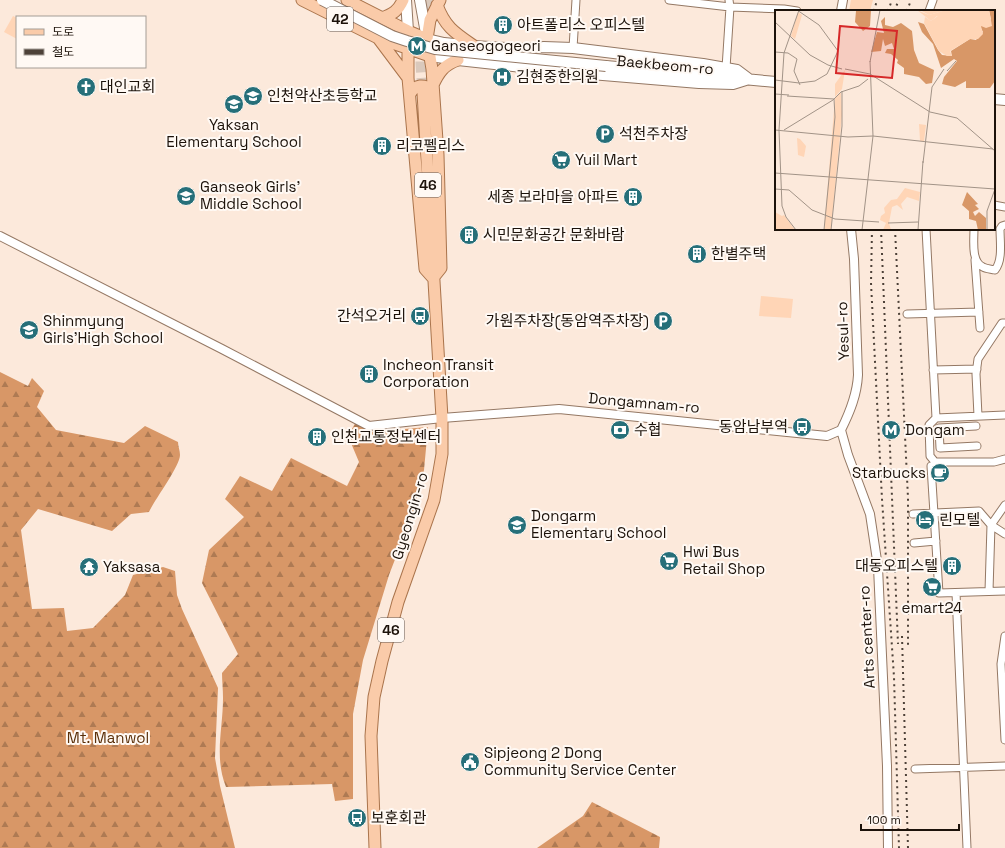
<svg xmlns="http://www.w3.org/2000/svg" width="1005" height="848" font-family="'Space Grotesk','Noto Sans KR',sans-serif">
	<style>
		.forest { fill: url(#forest-firs) }
		.green { fill: #ffd5b6 }
		.lines { fill: none; stroke-linecap: round; stroke-linejoin: round }
		.primary-tunnel { stroke: #dac9bc; stroke-width: 11; stroke-dasharray: 11 5.5; stroke-linecap: butt }
		.minor-casing { stroke: #947864; stroke-width: 9 }
		.tertiary-casing { stroke: #947864; stroke-width: 10 }
		.secondary-casing { stroke: #947864; stroke-width: 12 }
		.primary-casing { stroke: #aa744c; stroke-width: 13 }
		.minor { stroke: #fff; stroke-width: 7 }
		.tertiary { stroke: #fff; stroke-width: 8 }
		.secondary { stroke: #fff; stroke-width: 10 }
		.primary { stroke: #facba9; stroke-width: 11 }
		.rail { stroke: #4d4138; stroke-width: 2; stroke-dasharray: 2 4; stroke-linecap: butt }
		.secondary-bridge-casing { stroke: #947864; stroke-width: 12; stroke-linecap: butt }
		.secondary-bridge { stroke: #fff; stroke-width: 10 }
		.labels { text-anchor: middle; stroke-width: 4; stroke-linejoin: round; paint-order: stroke }
		.shield { fill: #fff9f4; stroke: #605750; stroke-width: 1 }
		.shield-label { font-size: 14px; font-weight: bold; fill: #1c120a }
		.poi-label { font-size: 15px; fill: #1c120a; stroke: #fff9f4; text-anchor: start }
		.street-label { font-size: 15px; fill: #1c120a; stroke: #fff9f4 }
		.park-label { font-size: 15px; fill: #5b300a; stroke: #fff9f4 }
		.inset-road { fill: none; stroke: #a29387; stroke-width: 1 }
		.view { fill: #d62828; fill-opacity: 0.15; stroke: #d62828; stroke-width: 2 }
		.inset-edge { fill: none; stroke: #1c120a; stroke-width: 2 }
	</style>
	<defs>
		<pattern id="forest-firs" width="22" height="20" patternUnits="userSpaceOnUse"><rect width="22" height="20" fill="#d89767"/><path d="M5 1l3.5 6h-7zM16 11l3.5 6h-7z" fill="#ae7a53"/></pattern>
	</defs>
	<rect width="100%" height="100%" fill="#fce9db"/>
	<path class="forest" d="M0,372l28,14 4,-8 12,13 -7,16 19,23 68,13 21,-17 33,16c0,4 2,9 2,13 0,11 -25,44 -31,57l-18,2 -19,17 -74,-22 -17,21 11,79 32,-1 3,23 26,-3 32,-33 8,-20 30,-8 12,4 2,24 5,14 36,79 -3,70 5,28 15,62h-235z
		M357,420l12,12 59,-5 -4,43 -10,40 -25,65 -26,85 -10,54v85l-18,2 -3,-17 -106,3c-12,-30 -3,-58 -3,-89 0,-9 -1,-17 -1,-25l16,-19 -36,-71 7,-33 35,-33 -19,-18 15,-23 32,15 19,-33 56,28 12,-24 -11,-26z
		M592,802l68,35 -1,11h-122l46,-32z"/>
	<path class="green" d="M851,0h22l-3,11h-21z
		M13,16l4,2v21l-13,-7z
		M761,296l32,3 -2,19 -32,-2z"/>
	<g class="lines">
		<path class="primary-tunnel" d="M424,26l2,-10 6,-16
			M421,45v19l2,29"/>
		<defs>
			<path id="minor" d="M669,0l61,7 54,2 13,2
				M929,11l4,-11
				M573,48l3,-48
				M726,68l4,-61 -1,-7
				M994,205l11,2
				M926,229l10,189
				M974,229c0,11 -3,33 9,38 3,2 8,2 12,3 8,-10 5,-28 5,-41l2,-3 3,-1
				M975,260l5,68
				M907,314l72,-2
				M933,370l44,-1
				M1005,415l-69,3 -7,7 1,31 5,6h59l11,-3
				M978,416l-2,-42 2,-15 24,-36h3
				M976,426l-37,2 1,20 37,-2
				M931,466l8,127 66,-2
				M913,514l66,-3 12,14 14,9
				M914,543l22,-2
				M989,591l2,-66 14,-20
				M956,593l11,255
				M1005,636l-4,28 4,76
				M915,769l90,-3"/>
			<path id="tertiary" d="M841,11l2,-11
				M0,236l222,113 147,77 73,-8 117,-9 268,27 14,-6
				M841,430l7,25 22,59 8,53 9,199 1,82
				M841,430c9,-18 16,-35 17,-55l-4,-116 -3,-30"/>
			<path id="secondary" d="M406,0l2,31
				M420,0l7,39 17,4 30,3 47,3 23,-2 29,1 130,16 34,6 12,9
				M430,56l28,4 109,12 132,11 34,1 16,-5
				M606,66l170,16
				M994,99l11,1"/>
			<path id="primary" d="M302,0l76,38 52,18
				M347,0l61,31 19,8
				M437,5c8,22 18,28 37,41
				M382,18c11,-4 16,-7 21,-18
				M408,31v47l17,191 8,9
				M378,38l30,40
				M433,85c6,-13 11,-20 25,-25
				M410,94c5,-10 14,-10 23,-4
				M433,278l8,-10 -3,-113 -6,-86 -5,-30 3,-19 10,-20
				M375,848l-4,-112 3,-39 8,-36 16,-59 36,-102 8,-46v-36l-19,-325"/>
		</defs>
		<use href="#minor" class="minor-casing"/>
		<use href="#tertiary" class="tertiary-casing"/>
		<use href="#secondary" class="secondary-casing"/>
		<use href="#primary" class="primary-casing"/>
		<use href="#minor" class="minor"/>
		<use href="#tertiary" class="tertiary"/>
		<use href="#secondary" class="secondary"/>
		<use href="#primary" class="primary"/>
		<path class="rail" d="M874,11l3,-11
			M888,11l4,-11
			M894,11l5,-11
			M907,11l4,-11
			M872,229l-1,54 11,216 12,178 5,171
			M881,229l17,415
			M895,229l13,269v148
			M902,636l6,212"/>
		<defs>
			<path id="secondary-bridge" d="M322,0l70,36 15,5 28,8 171,17"/>
		</defs>
		<use href="#secondary-bridge" class="secondary-bridge-casing"/>
		<use href="#secondary-bridge" class="secondary-bridge"/>
	</g>
	<defs>
		<symbol id="building-disc" viewBox="-11 -11 22 22"><circle r="9.5" fill="#266f79" stroke="#fff9f4"/><path d="M-4-6H4V6H1V3H-1V6H-4ZM-2.5-4.3h1.7v1.8h-1.7ZM.8-4.3h1.7v1.8H.8ZM-2.5-1h1.7V.8h-1.7ZM.8-1h1.7V.8H.8Z" fill="#fff"/></symbol>
		<symbol id="metro-disc" viewBox="-11 -11 22 22"><circle r="9.5" fill="#266f79" stroke="#fff9f4"/><path d="M-5.5 5V-5H-3L0 0L3-5H5.5V5H3V-.5L0 4L-3-.5V5Z" fill="#fff"/></symbol>
		<symbol id="hospital-disc" viewBox="-11 -11 22 22"><circle r="9.5" fill="#266f79" stroke="#fff9f4"/><path d="M-5-5h3v3.5h4V-5h3V5h-3V1.5h-4V5h-3Z" fill="#fff"/></symbol>
		<symbol id="church-disc" viewBox="-11 -11 22 22"><circle r="9.5" fill="#266f79" stroke="#fff9f4"/><path d="M-1.2-6h2.4v3.5h3.3v2.4h-3.3V6h-2.4V-.1h-3.3v-2.4h3.3Z" fill="#fff"/></symbol>
		<symbol id="school-disc" viewBox="-11 -11 22 22"><circle r="9.5" fill="#266f79" stroke="#fff9f4"/><path d="M0-5L7-2L0 1L-7-2ZM-4 1L0 2.5L4 1V4Q0 6-4 4Z" fill="#fff"/></symbol>
		<symbol id="parking-disc" viewBox="-11 -11 22 22"><circle r="9.5" fill="#266f79" stroke="#fff9f4"/><path d="M-3.5-5.5H1a3.5 3.5 0 0 1 0 7H-1V5.5H-3.5ZM-1-3.4V-.6H.8a1.4 1.4 0 0 0 0-2.8Z" fill="#fff"/></symbol>
		<symbol id="supermarket-disc" viewBox="-11 -11 22 22"><circle r="9.5" fill="#266f79" stroke="#fff9f4"/><path d="M-6-5.5h2.5l.6 2H6L4.5 2H-2.5L-4.4-4H-6ZM-1.5 3.2a1.3 1.3 0 1 0 .1 0ZM3 3.2a1.3 1.3 0 1 0 .1 0Z" fill="#fff"/></symbol>
		<symbol id="bus-disc" viewBox="-11 -11 22 22"><circle r="9.5" fill="#266f79" stroke="#fff9f4"/><path d="M-5-6H5V4H4V6H2V4H-2V6H-4V4H-5ZM-3.5-4V0h7V-4ZM-3.5 1.2v1.5H-2V1.2ZM2 1.2v1.5H3.5V1.2Z" fill="#fff"/></symbol>
		<symbol id="bank-disc" viewBox="-11 -11 22 22"><circle r="9.5" fill="#266f79" stroke="#fff9f4"/><path d="M-6-4H6V4H-6ZM0-2.3a2.3 2.3 0 1 0 0 4.6a2.3 2.3 0 1 0 0-4.6Z" fill="#fff"/></symbol>
		<symbol id="cafe-disc" viewBox="-11 -11 22 22"><circle r="9.5" fill="#266f79" stroke="#fff9f4"/><path d="M-5.5-4.5H6V0H3Q3 3.5 0 3.5H-2.5Q-5.5 3.5-5.5 0ZM3-3.2v2h1.7v-2ZM-6 4.5H4V6H-6Z" fill="#fff"/></symbol>
		<symbol id="hotel-disc" viewBox="-11 -11 22 22"><circle r="9.5" fill="#266f79" stroke="#fff9f4"/><path d="M-6-4.5h1.5V1H6V5H4.5V3h-9V5H-6ZM-4 0a1.8 1.8 0 1 1 3.6 0ZM.5 0V-2.5h3Q6-2.5 6 0Z" fill="#fff"/></symbol>
		<symbol id="temple-disc" viewBox="-11 -11 22 22"><circle r="9.5" fill="#266f79" stroke="#fff9f4"/><path d="M0-6L5-2H3V0L6.5 2.5H4V6H1.5V3h-3V6H-4V2.5H-6.5L-3 0V-2H-5Z" fill="#fff"/></symbol>
		<symbol id="civic-disc" viewBox="-11 -11 22 22"><circle r="9.5" fill="#266f79" stroke="#fff9f4"/><path d="M-.6-6.5H3V-4.5H.6V-3L4-1V1h2V6H-6V1h2V-1L-.6-3ZM-1.2 2.5V6h2.4V2.5Z" fill="#fff"/></symbol>
	</defs>
	<g fill-rule="evenodd">
		<use href="#building-disc" x="492" y="14" width="22" height="22"/>
		<use href="#metro-disc" x="406" y="35" width="22" height="22"/>
		<use href="#hospital-disc" x="491" y="66" width="22" height="22"/>
		<use href="#church-disc" x="75" y="76" width="22" height="22"/>
		<use href="#school-disc" x="242" y="85" width="22" height="22"/>
		<use href="#school-disc" x="223" y="93" width="22" height="22"/>
		<use href="#parking-disc" x="594" y="123" width="22" height="22"/>
		<use href="#building-disc" x="371" y="135" width="22" height="22"/>
		<use href="#supermarket-disc" x="550" y="149" width="22" height="22"/>
		<use href="#school-disc" x="175" y="185" width="22" height="22"/>
		<use href="#building-disc" x="622" y="186" width="22" height="22"/>
		<use href="#building-disc" x="458" y="224" width="22" height="22"/>
		<use href="#building-disc" x="686" y="243" width="22" height="22"/>
		<use href="#bus-disc" x="409" y="305" width="22" height="22"/>
		<use href="#parking-disc" x="652" y="310" width="22" height="22"/>
		<use href="#school-disc" x="18" y="319" width="22" height="22"/>
		<use href="#building-disc" x="358" y="363" width="22" height="22"/>
		<use href="#bus-disc" x="791" y="416" width="22" height="22"/>
		<use href="#bank-disc" x="609" y="419" width="22" height="22"/>
		<use href="#metro-disc" x="880" y="419" width="22" height="22"/>
		<use href="#building-disc" x="306" y="426" width="22" height="22"/>
		<use href="#cafe-disc" x="929" y="462" width="22" height="22"/>
		<use href="#hotel-disc" x="914" y="509" width="22" height="22"/>
		<use href="#school-disc" x="506" y="514" width="22" height="22"/>
		<use href="#supermarket-disc" x="658" y="550" width="22" height="22"/>
		<use href="#building-disc" x="941" y="555" width="22" height="22"/>
		<use href="#temple-disc" x="78" y="556" width="22" height="22"/>
		<use href="#supermarket-disc" x="921" y="576" width="22" height="22"/>
		<use href="#civic-disc" x="459" y="751" width="22" height="22"/>
		<use href="#bus-disc" x="346" y="807" width="22" height="22"/>
	</g>
	<g class="labels">
		<g class="shield">
			<rect x="327" y="7" width="26" height="24" rx="3"/>
			<rect x="415" y="173" width="26" height="24" rx="3"/>
			<rect x="378" y="618" width="26" height="24" rx="3"/>
		</g>
		<g class="shield-label">
			<text x="340" y="24">42</text>
			<text x="428" y="190">46</text>
			<text x="391" y="635">46</text>
		</g>
		<g class="poi-label">
			<text x="517" y="30">아트폴리스 오피스텔</text>
			<text x="431" y="51">Ganseogogeori</text>
			<text x="516" y="82">김현중한의원</text>
			<text x="100" y="92">대인교회</text>
			<text x="267" y="101">인천약산초등학교</text>
			<text x="234" y="130" text-anchor="middle">Yaksan<tspan x="234" dy="17">Elementary School</tspan></text>
			<text x="619" y="139">석천주차장</text>
			<text x="396" y="151">리코펠리스</text>
			<text x="575" y="165">Yuil Mart</text>
			<text x="200" y="192">Ganseok Girls’<tspan x="200" dy="17">Middle School</tspan></text>
			<text x="619" y="202" text-anchor="end">세종 보라마을 아파트</text>
			<text x="483" y="240">시민문화공간 문화바람</text>
			<text x="711" y="259">한별주택</text>
			<text x="406" y="321" text-anchor="end">간석오거리</text>
			<text x="43" y="326">Shinmyung<tspan x="43" dy="17">Girls’High School</tspan></text>
			<text x="649" y="326" text-anchor="end">가원주차장(동암역주차장)</text>
			<text x="383" y="370">Incheon Transit<tspan x="383" dy="17">Corporation</tspan></text>
			<text x="788" y="432" text-anchor="end">동암남부역</text>
			<text x="634" y="435">수협</text>
			<text x="905" y="435">Dongam</text>
			<text x="331" y="442">인천교통정보센터</text>
			<text x="926" y="478" text-anchor="end">Starbucks</text>
			<text x="531" y="521">Dongarm<tspan x="531" dy="17">Elementary School</tspan></text>
			<text x="939" y="525">린모텔</text>
			<text x="683" y="557">Hwi Bus<tspan x="683" dy="17">Retail Shop</tspan></text>
			<text x="938" y="571" text-anchor="end">대동오피스텔</text>
			<text x="103" y="572">Yaksasa</text>
			<text x="932" y="613" text-anchor="middle">emart24</text>
			<text x="484" y="758">Sipjeong 2 Dong<tspan x="484" dy="17">Community Service Center</tspan></text>
			<text x="371" y="823">보훈회관</text>
		</g>
		<g class="street-label">
			<text transform="translate(665 65) rotate(5)" y="5">Baekbeom-ro</text>
			<text transform="translate(843 331) rotate(-92)" y="5">Yesul-ro</text>
			<text transform="translate(644 403) rotate(5)" y="5">Dongamnam-ro</text>
			<text transform="translate(410 516) rotate(-73)" y="5">Gyeongin-ro</text>
			<text transform="translate(867 637) rotate(-93)" y="5">Arts center-ro</text>
		</g>
		<g class="park-label">
			<text x="108" y="743">Mt. Manwol</text>
		</g>
	</g>
	<g transform="translate(775 10)">
		<rect width="220" height="220" fill="#fce9db"/>
		<path d="M96,0l-1,16 -7,5 -8,-9 1,-11zM214,0h6v71l-5,7h-24v-7l-11,6 -13,-3 2,-7 13,-16 -3,-2 -13,9 -8,-24 -11,-12 -4,-10 6,2 14,26 4,5 10,1 -1,-5 19,-12 6,1 7,-8 -3,-6h6l5,-7zM110,7v8l8,2 8,-4 11,8 2,19 5,13 15,7 -2,13 -6,1 -7,-7 -15,-3v-6l-7,-5 1,-3 -7,-6 -6,-1 2,-4h7l-2,-6 -7,3 -2,-7 -2,12 -10,1 6,-20 7,1 -3,-12zM192,182l11,12 -3,1 4,4 -6,3 2,4 4,-4 7,6v11l-8,1 -2,-9 -7,-2v-8l-7,-6z" fill="#d89767"/>
		<path d="M145,0h69l3,16 -6,2 -5,-2 2,8 -5,5h-8l-20,12 2,5h-5l-8,-5 -15,-28 1,-6 6,4 15,-11 -17,5z" fill="#ffd5b6"/>
		<path d="M142,0l12,5 17,-5 12,4 -7,5 -14,-3 -6,5zM23,2l4,3 -7,24 -4,-3zM70,60l-3,19 -7,8v-13zM66,82l1,23 -11,115h-7l11,-132zM144,114l7,1 -2,16h-4zM22,128l3,1 6,7 -2,11 -6,-2zM130,178l15,4 -1,9 -12,-4 -6,7 2,6 -6,-5 -5,2 -3,16 2,7h-8l3,-7 -6,-3 1,-4 4,-3 -1,-5 7,-8 6,-1zM0,202l7,4 2,-1 11,15h-20z" fill="#ffd5b6"/>
		<path class="inset-road" d="M0,12l35,33 18,10 14,4M0,42l13,1 9,6 -3,12 6,14M95,52l10,-52M70,59l25,5 60,38 27,6 38,33M172,61l9,-10M0,70l24,3 16,-2 12,-7 11,-23 -19,-26 -22,-15M0,84l14,1M12,86l47,3M0,120l73,7 25,-1 120,13M9,120l49,-30 8,-8 18,-6 9,-7M148,153l9,-76 12,-18M0,163l220,16M0,179l14,1 23,20 23,9 44,3M113,213l30,-1M21,220l-10,-13 -4,-11 -3,-76 5,-77 15,-43M49,220l11,-113 -1,-18M56,220l11,-104v-35M87,220l11,-94 -3,-75M143,220l5,-69M212,220v-19l8,-22"/>
		<path class="view" d="M65,16l57,5 -5,47 -56,-5z"/>
		<rect width="220" height="220" class="inset-edge"/>
	</g>
	<rect x="16" y="16" width="130" height="52" fill="#fff9f4" stroke="#a49d96"/>
	<rect x="24" y="29" width="20" height="6" fill="#facba9" stroke="#a49d96"/>
	<text x="52" y="36" font-size="12" fill="#1c120a">도로</text>
	<rect x="24" y="49" width="20" height="6" fill="#4d4138" stroke="#a49d96"/>
	<text x="52" y="56" font-size="12" fill="#1c120a">철도</text>
	<path d="M861 824v6h98v-6" fill="none" stroke="#1c120a" stroke-width="2"/>
	<text x="867" y="824" font-size="12" fill="#1c120a" stroke="#fff9f4" stroke-width="3" paint-order="stroke">100 m</text>
</svg>
